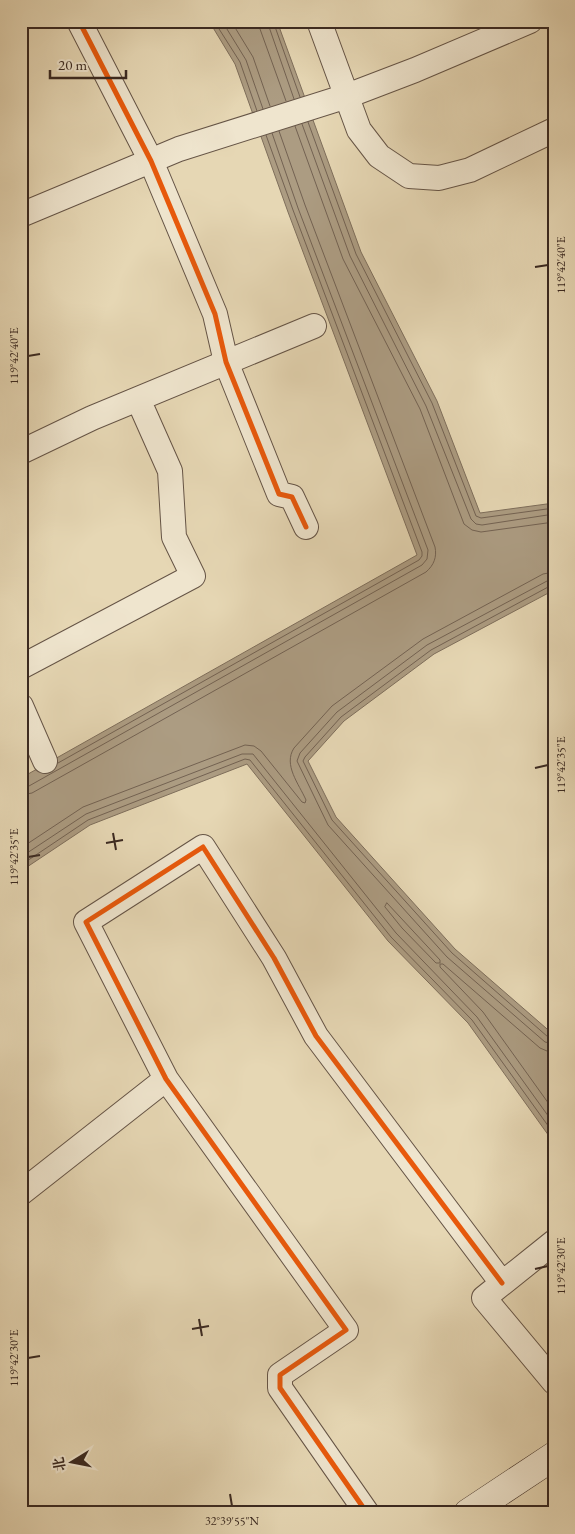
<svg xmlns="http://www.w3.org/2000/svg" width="575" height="1534" font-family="'EB Garamond','Noto Serif SC',serif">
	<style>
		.water { fill: #ac9c82; stroke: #7e6e5b }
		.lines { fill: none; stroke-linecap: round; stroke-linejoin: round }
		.shore { stroke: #736252; stroke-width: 1 }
		.street-casing { stroke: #655446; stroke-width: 26 }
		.secondary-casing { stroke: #3a2921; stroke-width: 29 }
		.street { stroke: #efe5ce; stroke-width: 24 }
		.secondary { stroke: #efe5ce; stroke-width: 28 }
		.cycleway-casing { stroke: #efe5ce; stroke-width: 8 }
		.cycleway { stroke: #e8590c; stroke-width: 5 }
		.ticks { fill: none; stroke: #3a2921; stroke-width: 2 }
		.neatline { fill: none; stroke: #3a2921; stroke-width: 2 }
		.ticks-label { font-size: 12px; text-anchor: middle; fill: #3a2921 }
	</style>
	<rect width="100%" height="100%" fill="#e6d7b4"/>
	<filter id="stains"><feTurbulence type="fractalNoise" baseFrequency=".004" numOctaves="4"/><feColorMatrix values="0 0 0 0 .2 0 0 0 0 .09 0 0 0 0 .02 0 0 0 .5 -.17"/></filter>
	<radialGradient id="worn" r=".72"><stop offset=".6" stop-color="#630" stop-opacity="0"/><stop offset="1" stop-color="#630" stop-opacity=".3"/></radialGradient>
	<path class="water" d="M209,21h68l84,231 76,149 43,112 74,-10v87l-120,64 -90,67 -36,40 28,56 119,132 99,86v108l-86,-120 -80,-82 -141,-177 -157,61 -69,46v-93l396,-223 -129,-343 -53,-148z"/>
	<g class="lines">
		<path class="shore" d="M214,21l26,41 17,49
			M222,21l24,39 17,49
			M231,21l22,36 17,49
			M259,21l1,8 26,72
			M267,21l27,78
			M273,21l27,76
			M308,122l48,132 76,149 44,113 5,2 73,-10
			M302,124l48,132 76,150 45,113 5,5 6,1 72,-11
			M295,126l48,133 77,150 44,115 8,6 9,2 73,-10
			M554,579l-7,2 -120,64 -90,67 -37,41 -3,8 31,64 119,132 98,85 9,2
			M554,586h-4l-119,64 -90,67 -36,40 -2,4 29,59 120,133 96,84 6,1
			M58,763l361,-203 3,-4v-4l-129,-342 -27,-75
			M21,788l8,-2 393,-221 5,-6 1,-9 -130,-342 -26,-75
			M21,795l11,-2 394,-221c8,-7 11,-15 9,-25l-130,-342 -26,-74
			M21,848l62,-41 162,-62 9,1 7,5 41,51 3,1 1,-3c-7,-16 -23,-35 -12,-52l38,-42 91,-67 120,-65 11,-2
			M21,857l65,-43 156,-60h11l143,179 81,84 77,107
			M21,865l67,-45 157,-61 5,1 141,177 81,83 82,114
			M387,903l53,57v3h-4l-34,-35 -17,-21z
			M554,1052l-7,-1 -7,-3 -97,-84h-3v3l43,45 71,99"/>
		<defs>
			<path id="street" d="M79,21l72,140 64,153 11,48 53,132 13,3 14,30
				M319,21l40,109 20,26 30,20 30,2 31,-8 84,-40
				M21,215l158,-66 168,-53 68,-26 115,-49
				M21,452l71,-34 222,-92
				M21,667l172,-91 -19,-39 -4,-66 -32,-72
				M21,706l24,55
				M21,1193l145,-114
				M554,1242l-70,56 70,84
				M367,1513l-87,-125v-13l66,-45 -180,-251 -80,-157 117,-75 71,111 42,78 186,247"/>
			<path id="secondary" d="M468,1513l86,-57"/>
		</defs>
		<use href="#street" class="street-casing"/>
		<use href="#secondary" class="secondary-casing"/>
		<use href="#street" class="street"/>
		<use href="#secondary" class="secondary"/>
		<defs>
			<path id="cycleway" d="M79,21l72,140 64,153 11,48 53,132 13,3 14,30
				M367,1513l-87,-125v-13l66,-45 -180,-251 -80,-157 117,-75 71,111 42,78 186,247"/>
		</defs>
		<use href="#cycleway" class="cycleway-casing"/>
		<use href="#cycleway" class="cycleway"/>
	</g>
	<path class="ticks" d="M535,267l13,-2M28,356l12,-2M535,768l13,-3M113,833l3,17M106,843l17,-3M28,857l12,-2M535,1269l13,-3M199,1319l3,17M192,1329l17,-3M28,1358l12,-2M230,1494l2,12"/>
	<rect width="575" height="1534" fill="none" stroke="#e6d7b4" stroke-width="55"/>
	<g transform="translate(72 1462) rotate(260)" stroke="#efe5ce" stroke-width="4" paint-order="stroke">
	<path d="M0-4L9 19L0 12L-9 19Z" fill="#3a2921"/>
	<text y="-8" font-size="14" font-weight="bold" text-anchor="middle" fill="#3a2921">北</text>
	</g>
	<path d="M50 70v8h76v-8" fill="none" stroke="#3a2921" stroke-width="2.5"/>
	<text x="58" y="70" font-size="15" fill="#3a2921" stroke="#efe5ce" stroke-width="4" paint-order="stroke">20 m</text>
	<rect x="28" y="28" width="520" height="1478" class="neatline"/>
	<g class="ticks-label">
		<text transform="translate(561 265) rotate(-90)" y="4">119°42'40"E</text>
		<text transform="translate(14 356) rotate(-90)" y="4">119°42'40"E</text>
		<text transform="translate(561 765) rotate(-90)" y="4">119°42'35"E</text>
		<text transform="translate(14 857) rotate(-90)" y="4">119°42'35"E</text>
		<text transform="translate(561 1266) rotate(-90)" y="4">119°42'30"E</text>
		<text transform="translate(14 1358) rotate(-90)" y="4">119°42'30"E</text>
		<text x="232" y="1525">32°39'55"N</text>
	</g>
	<rect width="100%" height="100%" filter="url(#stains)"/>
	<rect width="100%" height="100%" fill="url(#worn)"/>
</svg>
